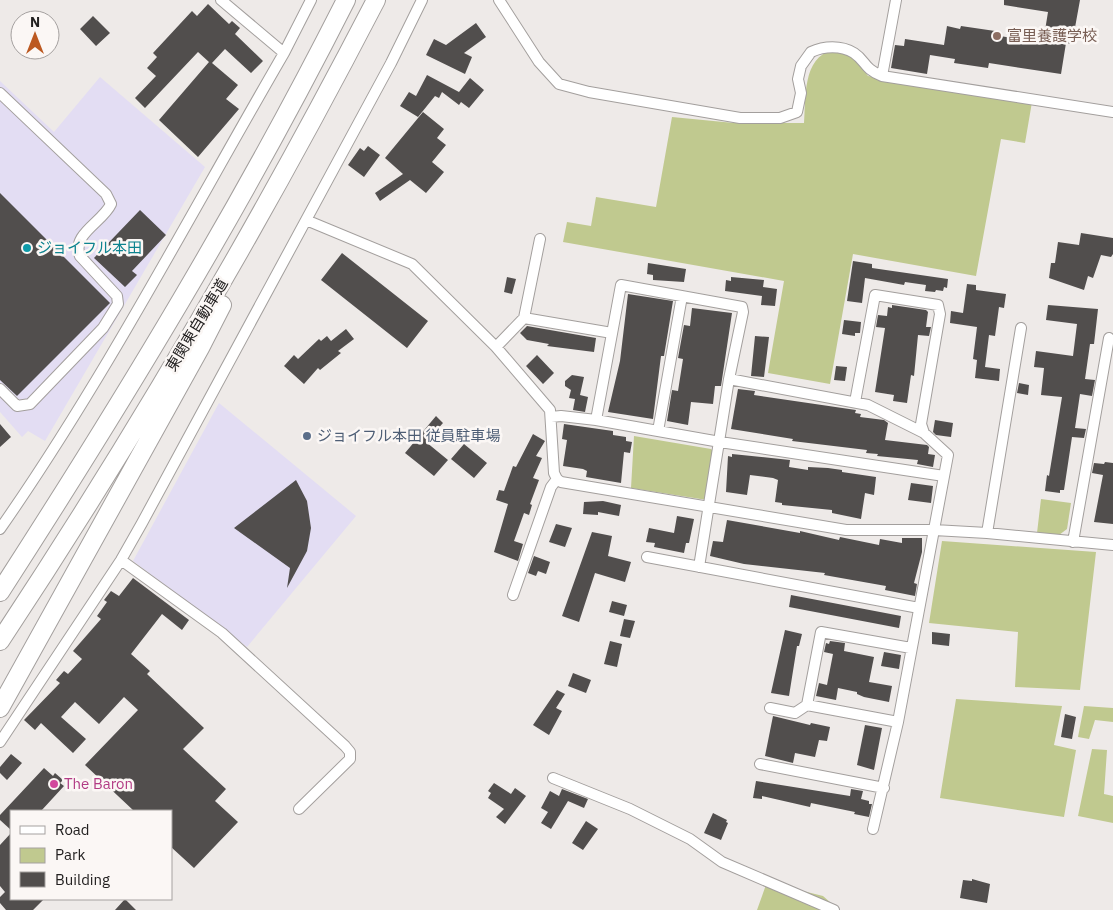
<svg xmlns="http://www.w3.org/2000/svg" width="1113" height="910" font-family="'IBM Plex Sans','Noto Sans JP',sans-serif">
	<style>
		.commercial { fill: #e3ddf3 }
		.green { fill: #c0c98f }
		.building { fill: #514e4d }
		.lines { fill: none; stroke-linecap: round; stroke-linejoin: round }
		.minor-casing { stroke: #a39f9d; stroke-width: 12 }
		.motorway-casing { stroke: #a39f9d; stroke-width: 20 }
		.minor { stroke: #fff; stroke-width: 10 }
		.motorway { stroke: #fff; stroke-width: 18 }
		.education-dot { fill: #8d6e63; stroke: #fbf7f5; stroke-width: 2 }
		.culture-dot { fill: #0f9aa8; stroke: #fbf7f5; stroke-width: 2 }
		.service-dot { fill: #5c6f8a; stroke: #fbf7f5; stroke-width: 2 }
		.hotel-dot { fill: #d1479c; stroke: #fbf7f5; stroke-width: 2 }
		.labels { text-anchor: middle; stroke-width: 5; stroke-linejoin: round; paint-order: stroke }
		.education-label { font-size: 15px; fill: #785e54; stroke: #fbf7f5; text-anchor: start }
		.culture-label { font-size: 15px; fill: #0d838f; stroke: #fbf7f5; text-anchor: start }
		.street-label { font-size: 15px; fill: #232121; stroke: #fbf7f5 }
		.service-label { font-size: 15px; fill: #4e5e75; stroke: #fbf7f5; text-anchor: start }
		.hotel-label { font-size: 15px; fill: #b23c85; stroke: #fbf7f5; text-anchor: start }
	</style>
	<rect width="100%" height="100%" fill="#eeeae8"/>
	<path class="commercial" d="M100,77l105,90 -160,274 -17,-10 -6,6 -22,-25v-331l54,51z
		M219,403l137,113 -109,131 -114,-86z"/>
	<path class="green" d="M833,50l20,6 15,20 164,26 -7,41 -24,-4 -25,137 -123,-22 -23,130 -62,-11 16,-92 -221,-39 4,-20 24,4 5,-29 60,10 16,-90 62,6h70c2,-24 -2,-66 29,-73z
		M634,436l77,13 3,3 -7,48 -76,-12z
		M1041,499l30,4 -4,26 -8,6 -22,-2z
		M942,541l154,11 -16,138 -65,-3 3,-55 -89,-9z
		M956,699l106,7 -8,39 22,5 -12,67 -124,-19z
		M1084,706l29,2v14l-18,-2 -6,19 -11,-2z
		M1092,749l15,1 -3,44 9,2v27l-35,-7z
		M767,882l56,14 16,14h-82z"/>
	<path class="building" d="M1004,0h76l-8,44 -6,-1 -5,31 -72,-11 -1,5 -34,-5 1,-4 -25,-4 -3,19 -36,-6 4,-23 9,1 1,-7 39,6 3,-19 13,3 1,-3 34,5 -1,4 49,8 5,-31 -44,-7z
		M208,4l21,20 3,-3 8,7 -5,6 28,27 -12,12 -26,-24 -13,14 26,22 -12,14 13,10 -41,48 -39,-37 50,-58 -11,-10 -53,56 -10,-10 21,-22 -9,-8 10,-11 -4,-4 39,-42 5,5z
		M93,16l17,17 -14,13 -16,-17z
		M476,23l10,14 -22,16 8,4 -7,17 -39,-19 8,-16 12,6z
		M427,75l32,17 11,-14 14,12 -15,18 -8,-6 -2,3 -17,-13 -3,6 -4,-2 -17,21 -18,-11 9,-14 7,4z
		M423,112l21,17 -7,9 9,7 -14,17 12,10 -18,21 -16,-13 -30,21 -5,-8 28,-19 -18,-16z
		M368,146l12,9 -16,22 -16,-12 12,-17 4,3z
		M0,193l110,110 -93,93 -17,-16z
		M140,210l26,25 -34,36 5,4 -12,12 -31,-29z
		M1081,233l32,5v16l-2,3 -10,-2 -8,23 -5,-2 -4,14 -35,-12 2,-15h4l3,-21 21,3z
		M342,253l86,68 -21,27 -86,-68z
		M853,261l19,3v4l76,11 -1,9 -3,-1 -1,4 -7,-1 -1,2 -10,-1 1,-6 -21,-3 -1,3 -39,-7 -3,25 -15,-2z
		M648,263l38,6 -2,13 -31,-2v-5l-6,-1z
		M507,277l9,2 -4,15 -8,-2z
		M731,277l33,3 -1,7 14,2 -2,17 -14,-1 1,-9 -37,-5 1,-11 5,1z
		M967,284l9,1v5l30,4 -2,14 -5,-1 -4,29 -6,-1 -4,32 15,2 -1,12 -24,-3 2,-18 -4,-1 4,-32 -27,-4 1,-12 12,2z
		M628,294l45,7 -9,55h-3l-8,63 -45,-7 12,-51z
		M892,305l34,5 2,2 -2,15h5l-2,9 -11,-1 -4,41 -3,-1 -4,28 -14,-2 1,-6 -19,-3 10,-64 -9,-1 2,-12 9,1 1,-9 4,1z
		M1048,305l50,4 -4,35h-4l-5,35 10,1 -3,16 -12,-2 -5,34 11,1 -2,9 -12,-1 -8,53h-4v3l-15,-2 2,-16 2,1 13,-79 -21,-2 3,-27 -10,-1 2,-16 37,5 4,-32 -31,-4z
		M692,308l40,5 -11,73h-6l-2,18 -22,-2 -3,23 -21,-4 5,-31 6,1 5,-32 -5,-1 6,-33 6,1z
		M844,320l17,2 -1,11h-5v3l-13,-2z
		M527,326l69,12 -2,14 -47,-6 2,-2 -22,-4 -7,-7z
		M346,329l8,10 -16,12 3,2 -21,17 -2,-2 -14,16 -20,-18 10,-11 4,4 21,-20 2,2 6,-5 4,5z
		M755,336l14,1 -5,40 -13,-1z
		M537,355l17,18 -11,11 -17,-18z
		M836,366l11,1 -2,14 -11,-1z
		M572,375l12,2 -4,18 8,2 -3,15 -12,-2 2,-11 -6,-1 2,-8 -6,-4v-5z
		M1019,383l10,2 -1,10 -11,-2z
		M738,389l17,2 -1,4 102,15 -1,3 6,1 -1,3 24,3 4,3 -3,17 42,5 2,2 -1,7 7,1 -2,12 -16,-3 1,-4 -41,-4 1,-2 -12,-1 1,-3 -75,-9 1,-2 -62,-10z
		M436,416l7,7 -17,19 22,18 -14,16 -29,-23z
		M935,420l18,3 -2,14 -15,-2 -3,-3z
		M0,424l11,13 -11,10z
		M564,424l49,7v4l13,2v4l6,1 -2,11 -6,-1 -3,31 -35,-6 1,-6 -4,-2 -20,-3 4,-26 -5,-1z
		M533,434l12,7 -9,15 6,2 -9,20 6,2 -9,24 2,1 -3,10 -5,-2 -10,28 9,3 -5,17 -24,-9 14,-48 -12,-4 3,-10 5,1 9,-25 3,1z
		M464,444l23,19 -13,15 -23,-19z
		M732,454l58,6 -1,7 19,3v-3l20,1 14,2v2l34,5 -2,18 -9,-2 -4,26 -29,-6v-3l-50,-5v-2l-7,-1 3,-22 -5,-2 -23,-3 -3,20 -21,-3 2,-36 4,1z
		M1105,462l8,1v61l-19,-2 9,-47 -11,-2 2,-10 10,1z
		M296,480l11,21 4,27 -4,23 -20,37 3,-20 -56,-40z
		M911,483l22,3 -2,17 -23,-3z
		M603,501l18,4 -2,11 -21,-4v3l-15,-1 1,-12z
		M677,516l17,3 -5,24h-3l-2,10 -30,-6 1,-4 -9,-1 3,-14 25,5z
		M727,520l73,13v-2l39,9 1,-3 39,8 1,-6 22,4v-5h20v14l-8,31 3,1 -2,12 -30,-6 1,-4 -62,-11 1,-2 -81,-9 -34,-8 3,-15 10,1z
		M556,524l16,4 -7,19 -16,-5z
		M592,532l20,4 -4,20 23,6 -6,20 -30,-9 -16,49 -17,-6z
		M534,556l16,6 -4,12 -8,-3 -2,5 -8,-3z
		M133,578l56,42 -7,10 -20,-16 -31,40 19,17 -3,3 57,54 -21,21 43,40 -11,12 23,21 -44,46 -23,-21v-36h-37l-49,-46 53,-55 -14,-13 -25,27 -24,-22 -14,15 25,22 -13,14 -32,-30 -6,7 -11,-10 36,-37 -4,-3 8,-9 4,3 14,-15 -9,-8 28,-32 -4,-3 10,-14 -3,-2 7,-9 8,5z
		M791,595l110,21 -2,12 -110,-21z
		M612,601l15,4 -3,11 -15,-4z
		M624,619l11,2 -5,17 -10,-2z
		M785,630l17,4 -3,12h-2l-8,50 -18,-3z
		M932,632l18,2 -1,12 -17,-2z
		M610,641l12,3 -5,23 -13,-3z
		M830,641l15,2 -1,8 30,6 -5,25 23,4 -3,16 -25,-5 -7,-3v-2l-19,-4 -2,12 -20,-4 3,-13 8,2 6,-31 -9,-2 2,-9 3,1z
		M884,652l17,3 -2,14 -18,-3z
		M573,673l18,7 -5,13 -18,-7z
		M557,690l8,4 -9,14 6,3 -13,24 -16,-10z
		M1065,714l11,3 -4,22 -11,-2z
		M773,716l37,9 1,-2 19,4 -3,14 -8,-1 -4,17 -20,-4 -2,10 -28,-7z
		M865,725l17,3 -8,42 -17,-5z
		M11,754l11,9 -15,17 -7,-7v-6z
		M44,768l9,8 2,-3 8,7 -3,3 4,3 -23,25h-30v19l-11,-10v-5z
		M756,781l94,15 1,-7 12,2 -2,8 8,2v3h3l-3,13 -15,-3 1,-2 -44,-9 -1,4 -48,-11v3l-9,-1z
		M494,783l17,11 4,-6 11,8 -21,28 -9,-7 8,-8 -16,-11 3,-5 -3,-2z
		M562,789l26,10 -4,9 -16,-7 -17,28 -10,-6 7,-11 -7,-4 9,-17 9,5z
		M713,813l14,7 -1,2 2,1 -7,17 -17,-7z
		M586,821l12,8 -15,21 -11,-7z
		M11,833v66h33l-11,11h-27l-6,-7v-6l5,-5 -5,-6v-41z
		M972,879l18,5 -3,19 -27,-5 3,-18 9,1z
		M125,899l11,11h-21z"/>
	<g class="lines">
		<defs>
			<path id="minor" d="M221,0l63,53
				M499,0l40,62 20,22 30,8 151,26h40l17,-6 4,-19 -3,-14 3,-13 10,-14c13,-6 30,-7 43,1 12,8 9,15 28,23l231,36
				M882,76l14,-76
				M0,93l106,101 5,10c-8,18 -40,30 -31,52l37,40 1,8 -15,24 -73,76 -13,2 -17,-17
				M306,220l106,44 84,83 54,63 4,63 3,6 4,3 285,48h88l53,3 126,12
				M524,318l88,15
				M496,347l28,-29 16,-79
				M729,379l139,26 56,28 24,22 -50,267 -25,107
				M855,402l20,-107 63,10 2,9 -19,110 3,9
				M551,417l10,-1 35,4 124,22 224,34
				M596,420l25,-135 121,22 1,5 -14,67 -30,188
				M658,431l24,-135
				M0,529c106,-152 191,-316 284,-476l27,-53
				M987,533l34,-205
				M1073,542l36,-204
				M647,557l272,51
				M121,560l101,73 123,113 5,6v7l-51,50
				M513,595l38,-108 6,-8
				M770,708l25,5 12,-8
				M898,722l-91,-17 14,-73 90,16
				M0,742l121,-182 21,-37 249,-460 31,-63
				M760,764l124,24
				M553,778l77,31 60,30 32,23 112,48"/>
			<path id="motorway" d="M0,592c124,-192 243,-388 346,-592
				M0,641c137,-207 262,-421 376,-641
				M0,708l200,-360 22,-43"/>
		</defs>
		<use href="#minor" class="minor-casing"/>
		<use href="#motorway" class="motorway-casing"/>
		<use href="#minor" class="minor"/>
		<use href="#motorway" class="motorway"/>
	</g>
	<circle class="education-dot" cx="997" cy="36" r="5"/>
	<circle class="culture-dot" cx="27" cy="248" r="5"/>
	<circle class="service-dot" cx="307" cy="436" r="5"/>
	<circle class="hotel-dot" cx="54" cy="784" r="5"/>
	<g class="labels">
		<g class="education-label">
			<text x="1007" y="41">富里養護学校</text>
		</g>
		<g class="culture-label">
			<text x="37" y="253">ジョイフル本田</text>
		</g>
		<g class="street-label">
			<text transform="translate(197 325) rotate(-59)" y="5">東関東自動車道</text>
		</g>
		<g class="service-label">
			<text x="317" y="441">ジョイフル本田 従員駐車場</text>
		</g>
		<g class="hotel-label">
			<text x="64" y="789">The Baron</text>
		</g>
	</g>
	<rect x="10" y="810" width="162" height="90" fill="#fbf7f5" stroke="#a5a1a0"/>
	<rect x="20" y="826" width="25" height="8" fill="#ffffff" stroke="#a5a1a0"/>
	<text x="55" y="835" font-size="15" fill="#232121">Road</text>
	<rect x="20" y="848" width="25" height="15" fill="#c0c98f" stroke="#a5a1a0"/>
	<text x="55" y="860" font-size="15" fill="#232121">Park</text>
	<rect x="20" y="872" width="25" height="15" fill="#514e4d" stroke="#a5a1a0"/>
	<text x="55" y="885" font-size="15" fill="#232121">Building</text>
	<g transform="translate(35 35)"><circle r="24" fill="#fbf7f5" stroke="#a5a1a0"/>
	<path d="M0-4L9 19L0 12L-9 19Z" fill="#bc5921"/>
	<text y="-8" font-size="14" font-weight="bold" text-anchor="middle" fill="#232121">N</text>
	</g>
</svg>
